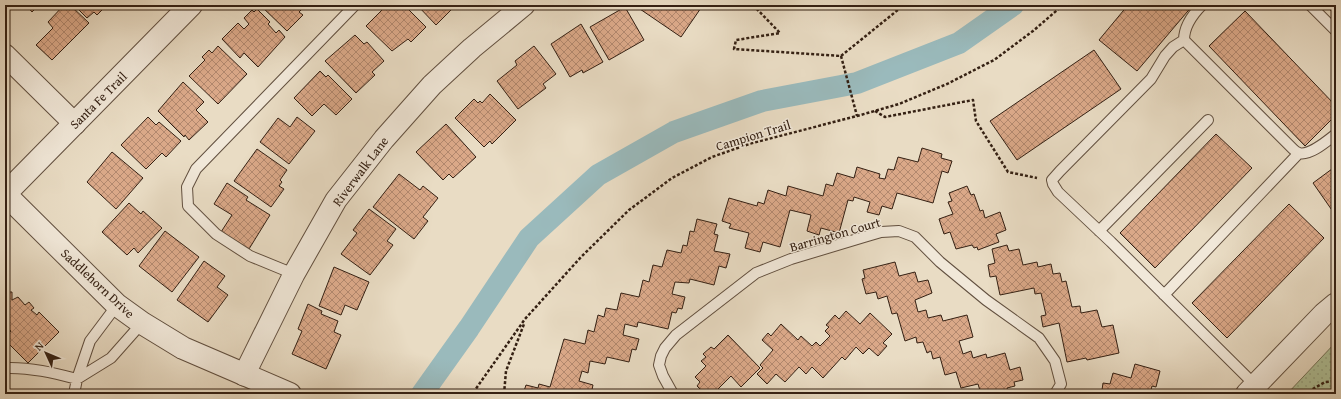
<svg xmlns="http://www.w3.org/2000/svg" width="1341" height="399" font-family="'Gentium Book Plus',serif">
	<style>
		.park { fill: url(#park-dots); stroke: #727156 }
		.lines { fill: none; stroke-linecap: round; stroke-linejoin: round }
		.canal { stroke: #9ababc; stroke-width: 22 }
		.building { fill: url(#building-cross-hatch); stroke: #342013 }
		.service-casing { stroke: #614f3f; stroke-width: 12 }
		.minor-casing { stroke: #614f3f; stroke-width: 23 }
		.tertiary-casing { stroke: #614f3f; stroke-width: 24 }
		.path { stroke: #342013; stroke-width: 2.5; stroke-dasharray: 3 2; stroke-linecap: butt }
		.service { stroke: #f1e8d9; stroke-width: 10 }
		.minor { stroke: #f1e8d9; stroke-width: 21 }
		.tertiary { stroke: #f1e8d9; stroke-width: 22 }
		.labels { text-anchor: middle; stroke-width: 3; stroke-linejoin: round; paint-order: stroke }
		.street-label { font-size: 13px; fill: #342013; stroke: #f1e8d9 }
	</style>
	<defs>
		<pattern id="park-dots" width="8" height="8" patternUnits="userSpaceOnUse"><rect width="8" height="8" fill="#b0c299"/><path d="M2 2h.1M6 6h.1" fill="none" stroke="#98a683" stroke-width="1.8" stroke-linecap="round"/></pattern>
		<pattern id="building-cross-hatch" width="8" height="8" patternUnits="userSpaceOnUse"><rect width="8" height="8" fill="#daa888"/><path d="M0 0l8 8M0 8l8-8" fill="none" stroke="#b2886e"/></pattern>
	</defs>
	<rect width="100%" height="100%" fill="#e9dcc4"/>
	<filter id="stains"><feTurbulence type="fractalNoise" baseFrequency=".005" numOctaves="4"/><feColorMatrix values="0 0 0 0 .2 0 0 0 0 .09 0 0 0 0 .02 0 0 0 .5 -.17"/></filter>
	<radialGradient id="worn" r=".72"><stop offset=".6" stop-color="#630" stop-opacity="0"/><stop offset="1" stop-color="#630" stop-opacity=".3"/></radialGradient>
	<path class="park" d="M1336,342v52h-49z"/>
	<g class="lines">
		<path class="canal" d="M422,394l47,-66 60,-90 69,-63 76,-43 88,-31 95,-18 102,-40 54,-38"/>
	</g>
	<path class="building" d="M26,5h13l-7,7z
		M64,5h6l19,18 -37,37 -16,-15 17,-17 -5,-6z
		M74,5h33l-10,10 -3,-3 -7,6z
		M260,5h50l-5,5 -2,-2 -4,4 4,3 -16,16z
		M387,5h14l1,1 2,-1 22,22 -15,15 -3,-3 -16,12 -26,-25z
		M417,5h31l4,4 -16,16z
		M639,5h64l-22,32 -44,-30z
		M1128,5h65l-56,66 -38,-31z
		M1326,5h10v11z
		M625,7l19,33 -35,20 -19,-33z
		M257,9l13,13 -2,2 8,9 3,-3 6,7 -27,30 -14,-14 -4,5 -18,-19 16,-16 6,6 5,-5 -5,-6 8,-8 2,2z
		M1245,11l91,95v9l-31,31 -96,-100z
		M581,24l22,38 -20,11 -1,-3 -12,7 -19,-33z
		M355,35l9,9 3,-2 17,19 -12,11 3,3 -19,18 -31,-32z
		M218,46l29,28 -29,30 -29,-28 16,-16 -3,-3 7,-7 3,3z
		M534,46l22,28 -13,10 3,4 -28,21 -21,-28 20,-16 -2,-4z
		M1094,50l27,39 -104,71 -27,-39z
		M320,71l6,6 2,-2 24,24 -16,16 -12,-11 -12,12 -18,-18z
		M183,82l21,20 -8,8 12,12 -19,18 -4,-5 -1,2 -26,-26z
		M490,94l26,26 -24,24 -2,-3 -6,6 -29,-29 19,-19 4,4 2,-2 2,2z
		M148,117l8,8 3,-3 22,19 -15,16 -4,-4 -16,16 -25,-24z
		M297,117l18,14 -26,33 -29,-22 18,-24 12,9z
		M446,124l30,33 -23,21 -4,-4 -6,6 -27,-28z
		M1216,134l36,34 -97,100 -35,-35z
		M922,148l20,6 -1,4 11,3 -4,12 -6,-2 -9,32 -36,-10 -5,16 -10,-3 -3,9 -12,-3 3,-10 -16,-5 -1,4 -5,-1 -9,33 -18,-5 -2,7 -12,-4 4,-16 -21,-5 -10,37 -17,-5 -3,10 -15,-4 4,-15 -20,-5 2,-4 -9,-3 7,-23 28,8 1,-4 6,2 4,-14 18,6 2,-10 35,10 3,-12 7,2 4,-13 17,5 3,-11 23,7 -1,4 6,1 3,-10 6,1 4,-13 20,5z
		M257,149l30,21 -7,10 2,2 -3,4 5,3 -13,18 -37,-26z
		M112,152l31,26 -27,31 -29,-27z
		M1336,166v50l-23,-33z
		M399,174l21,16 3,-4 15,12 -15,19 5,4 -14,18 -41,-32z
		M227,183l21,14 -2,3 24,15 -21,34 -28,-17 11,-17 -18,-11z
		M967,186l4,9 3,-1 6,17 3,-1 2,8 15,-6 6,18 -10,4 3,8 -21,8 -1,-3 -3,1 -2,-3 -16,4 -6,-17 -6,2 -5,-15 14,-5 -5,-12 4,-1 -3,-8z
		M129,203l12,11 2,-3 19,17 -24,25 -4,-5 -7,7 -25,-23z
		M1289,204l35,34 -97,100 -35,-35z
		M369,209l27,20 -9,12 6,4 -23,30 -29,-21 16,-21 -4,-3z
		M697,219l20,5 -3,10 4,1 -4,16 16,3 -4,14 -7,-2 -5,19 -24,-6 -1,4 -14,-1 -3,12 13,3 -3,12 -4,-1 -2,5 -4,-1 -4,17 -30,-7 -1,5 -12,-3 -2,11 16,4 -3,11 -4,-1 -3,13 -22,-5 -2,7 -15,-3 -2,12 -6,-2 -3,10 14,4 -2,9 -5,-1v1h-63l3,-9 12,3 1,-4 11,3 14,-48 21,5 3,-14 6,2 4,-17 6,2 2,-9 11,2 4,-17 18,4 4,-17 6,2 4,-17 9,2 5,-17 14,3 2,-8 4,1 3,-15 4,1z
		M165,231l34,26 -27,35 -33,-26z
		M1007,245l2,6 10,-2 4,16 14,-3 1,5 13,-3 2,10 7,-1 2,9 4,-1 6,26 8,-1 1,7 16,-3 5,17 11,-2 6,28 -32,7 -1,-2 -19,4 -8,-39 -16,4 -2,-11 5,-1 -5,-22 -6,1 -1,-6 -34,7 -4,-19 -6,1 -2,-12 7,-2 -3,-14z
		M204,261l21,15 -8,11 11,8 -20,27 -31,-22z
		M895,262l4,14 16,-4 3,10 10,-2 4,13 -17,7 3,12 8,-2 2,8 13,-3 2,6 24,-6 6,22 -14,4 4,13 8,-3 2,7 13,-4 1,4 18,-5 5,17 10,-3 3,13 -9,2 1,4 -8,2 2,6h-28l-3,-10 -17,4 -5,-16 -11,3 -5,-18 -7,2 -2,-8 -4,2 -4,-11 -6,1 -1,-6 -11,4 -8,-28 -5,1 -5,-18 -9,3 -2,-7 -10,2 -4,-15 3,-1 -2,-8z
		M334,267l35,15 -12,28 -12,-5 -4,10 -22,-9z
		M5,292h7v8l6,-3 7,8 4,-3 5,6 -3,2 6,5 2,-3 20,20 -31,31 -23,-23v-3l6,-6 -6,-5z
		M308,304l14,7 -1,3 17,7 -4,11 7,3 -15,34 -34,-15 10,-23 -4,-2z
		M846,311l14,13 10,-11 22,21 -9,9 4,3 -9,10 -9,-8 -6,6 -7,-7 -11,13 -3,-3 -19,21 -11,-11 -6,7 -7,-7 -14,15 -9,-8 -9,10 -10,-10 6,-6 -3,-3 13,-15 -11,-10 6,-7 3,3 10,-12 17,16 3,-4 11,10 4,-4 4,4 10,-10 -5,-5 4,-4 -3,-2 9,-10 4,4z
		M728,335l32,33 -19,19 -10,-11 -18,18h-8l-8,-8 3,-4 -5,-5 11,-11 -5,-5 5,-4 -3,-3 8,-7 3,2z
		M1135,364l25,7 -4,16 -4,-1 -2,8h-34l-14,-4 1,-7 7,1 3,-11 18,5z
		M13,391l10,3h-11z"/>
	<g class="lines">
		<defs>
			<path id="service" d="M1202,5c-9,9 -18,21 -18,35l-11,7 -8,9 -14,23 -91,92 -8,9 1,4 5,8 53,50 145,144
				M1310,5l26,26
				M1184,40l109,109c2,2 3,3 6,4 11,3 28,-12 37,-19
				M1099,231l109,-111
				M294,274l-44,-18 -34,-22 -28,-28 -1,-19 9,-18 159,-164
				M1164,295l135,-142
				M5,368c25,-1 49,5 72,11
				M77,379l34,-21 31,-35
				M74,394l3,-15 13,-38 27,-36
				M673,394l-10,-18 -4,-11 2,-9 4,-8 11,-13 80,-62 35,-14 73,-22 17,-5 18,-1 16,6 25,25 46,38 53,38 16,23 6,23 -6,10"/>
			<path id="minor" d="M5,55l70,69
				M244,375l50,-101 42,-74 48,-61 48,-54 40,-37 52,-43"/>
			<path id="tertiary" d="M5,194l112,111 25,18 41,25 107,46
				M5,194l186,-189
				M1247,394l77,-80 12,-10"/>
		</defs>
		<use href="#service" class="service-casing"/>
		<use href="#minor" class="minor-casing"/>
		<use href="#tertiary" class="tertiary-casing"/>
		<path class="path" d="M753,5l27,28 -44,7 -2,9 107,7 63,-51
			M841,56l16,60
			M875,111l10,6 88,-17 3,21 32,51 29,6
			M468,394l7,-4 50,-71 56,-62 48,-47 43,-32 40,-21 37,-13 108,-28 42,-12 48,-20 47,-24 39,-29 30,-26
			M504,394l2,-23 18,-47
			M1304,394l21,-12 11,-1"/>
		<use href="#service" class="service"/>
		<use href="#minor" class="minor"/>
		<use href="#tertiary" class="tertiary"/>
	</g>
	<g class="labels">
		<g class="street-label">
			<text transform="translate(98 100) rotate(-45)" y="5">Santa Fe Trail</text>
			<text transform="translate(753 135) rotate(-17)" y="5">Campion Trail</text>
			<text transform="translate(360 171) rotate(-53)" y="5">Riverwalk Lane</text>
			<text transform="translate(835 234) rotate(-16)" y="5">Barrington Court</text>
			<text transform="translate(98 283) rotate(43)" y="5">Saddlehorn Drive</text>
		</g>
	</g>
	<rect width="1341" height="399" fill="none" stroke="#e9dcc4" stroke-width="20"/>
	<rect x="6" y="6" width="1329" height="387" fill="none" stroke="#342013" stroke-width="2"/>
	<rect x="10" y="10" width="1321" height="379" fill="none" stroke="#342013"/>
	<g transform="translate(46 353) rotate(314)" stroke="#f1e8d9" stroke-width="3" paint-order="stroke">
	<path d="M0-3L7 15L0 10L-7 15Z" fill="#342013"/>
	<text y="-6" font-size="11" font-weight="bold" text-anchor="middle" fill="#342013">N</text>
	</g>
	<rect width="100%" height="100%" filter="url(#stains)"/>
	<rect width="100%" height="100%" fill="url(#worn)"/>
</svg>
